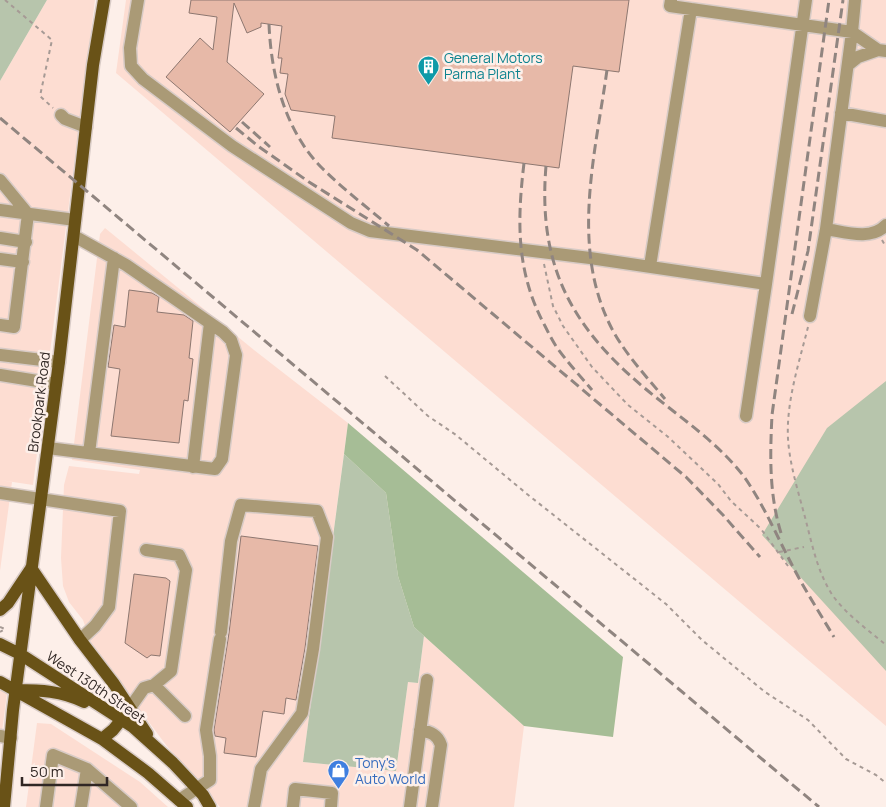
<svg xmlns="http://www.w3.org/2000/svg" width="886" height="807" font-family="Manrope,sans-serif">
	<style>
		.built { fill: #fdddd2 }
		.green { fill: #b7c5ac }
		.forest { fill: #a6bd96 }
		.building { fill: #e7b9a8; stroke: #8d7770 }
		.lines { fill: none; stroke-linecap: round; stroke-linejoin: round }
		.minor-casing { stroke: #d8cbc6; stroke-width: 15 }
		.major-casing { stroke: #d8cbc6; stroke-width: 15 }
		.path { stroke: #a69a95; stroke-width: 2; stroke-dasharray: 4 4; stroke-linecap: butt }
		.minor { stroke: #aa9a76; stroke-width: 12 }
		.major { stroke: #695217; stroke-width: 12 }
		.rail { stroke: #908580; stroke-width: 3; stroke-dasharray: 10 5; stroke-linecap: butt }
		.labels { text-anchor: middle; stroke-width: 5; stroke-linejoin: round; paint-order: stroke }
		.culture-label { font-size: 14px; fill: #0d838f; stroke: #fdefe9; text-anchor: start }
		.street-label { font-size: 14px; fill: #302724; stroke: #fdefe9 }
		.shop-label { font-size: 14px; fill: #366cbe; stroke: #fdefe9; text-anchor: start }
	</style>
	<rect width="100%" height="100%" fill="#fdefe9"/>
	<path class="built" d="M47,0h48l-62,485 -33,-5v-399z
		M126,0h760v726l-770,-653z
		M105,228l149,122 94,73 -45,339 93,9 12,-89 10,1 6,-47 100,90 -10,81h-294l-54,-62 -74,-99 -9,-26 -14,-18 -6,-16 -2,-28 3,-73 5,-19 70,8 1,-4 -68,-10 28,-226z
		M0,480l12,2 -12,89z
		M0,690l7,3 -7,54z
		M37,723l14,1 89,58 28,25h-142z"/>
	<path class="green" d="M0,0h47l-47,81z
		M886,381v290l-124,-136 65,-107z
		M344,454l42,39 12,83 16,51 10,9 -6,47 -10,-1 -12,89 -93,-9z"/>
	<path class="forest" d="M348,423l275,234 -10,80 -89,-11 -110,-99 -16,-51 -12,-83 -42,-39z"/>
	<path class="building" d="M191,0h438l-10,72 -46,-6 -14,102 -227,-30 3,-22 -44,-6 -6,-16 3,-20 -8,-1 2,-15h-4l4,-32 -21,-3v4l-14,6 -13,-30 -7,59 37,32 -34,38 -64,-55 34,-39 13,12 4,-33 -28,-4z
		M129,290l23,3 7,4 -2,15 27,3 9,6 -4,37 4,1 -5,42 -4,-1 -5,43 -68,-7 9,-67 -12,-2 6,-42 11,2z
		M241,536l77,10 -13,102 -9,52 -10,-2 -2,16 -21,-3 -7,46 -32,-4 2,-15 -11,-2 -1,-6 15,-97z
		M134,574l32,4 4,3 -10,75 -9,-1 -4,3 -22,-15z"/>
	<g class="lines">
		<defs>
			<path id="minor" d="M138,0l-8,48 1,18 12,13 89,67 119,77 19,8 220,27 176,26 40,-284
				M671,0l-1,6 182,26 26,18 8,1
				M848,65l10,-8 20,-7
				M841,113l45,8
				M61,115l4,4 21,8
				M0,180l28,34 -14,113 -14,-2
				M0,210l75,10
				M826,229c19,3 45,12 60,-4
				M0,238l26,4
				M0,259l23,3
				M650,266l41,-257
				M810,316l16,-87 26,-197 3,-32
				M0,355l59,7
				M0,375l56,9
				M746,416l20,-132
				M48,448l167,21 7,-10 14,-104 -5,-15 -8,-8 -97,-67 -52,-29
				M89,453l25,-195
				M193,467l17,-144
				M0,493l120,18 -11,96 -14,19 -15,14
				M221,632l10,-91 10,-36 76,6 10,26 -14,112 -11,64 -41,56 -7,38
				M154,685l31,31
				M125,715l19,-27 10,-3 17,-14 15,-101 -7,-15 -33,-5
				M420,730c11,2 18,5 21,15l-9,62
				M0,736l11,2
				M179,800l31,-20v-24l-4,-26 14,-91
				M46,807l7,-52 34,14 44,38
				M81,807l6,-38
				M293,807l2,-18 37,4 -1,14
				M410,807l17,-127"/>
			<path id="major" d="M31,568l49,72 34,44 33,50
				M0,610l8,-7 22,-33
				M0,644l20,10 113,73 40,36 30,32 7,12
				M0,682l102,57 46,34 39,34
				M16,690c24,0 46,1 68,12
				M102,739l11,-9 9,-11
				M4,807l9,-97 46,-348 34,-297 11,-65"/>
		</defs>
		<use href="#minor" class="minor-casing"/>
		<use href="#major" class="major-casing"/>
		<path class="path" d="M5,0l47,40 -12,56 13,12
			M882,240l4,7
			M544,264l9,42 10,20 29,41 36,38 39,31 51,48 13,17 30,28 27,37
			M808,327c-9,36 -22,75 -20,112 2,29 12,58 19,86 6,24 12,50 26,71 14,19 35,34 53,49
			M385,376l43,40 28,19 71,59 139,110 36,36 63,52 43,28 38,39 30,16 10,8
			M779,552l25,-5
			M0,627l5,2 -5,3"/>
		<use href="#minor" class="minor"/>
		<use href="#major" class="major"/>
		<path class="rail" d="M269,24c2,51 16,107 53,144 21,21 45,39 67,58
			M607,70c-12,86 -37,178 5,259 14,26 34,47 53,70
			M0,118l819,689
			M242,122l28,25
			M236,128l22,18 51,36 108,68 269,227 37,38 37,42
			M524,163c-7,59 -8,109 21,163 4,8 8,16 13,23 11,15 23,28 34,41
			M546,166c-9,107 31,169 112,233 30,24 64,48 87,79 18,26 31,56 45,83 13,26 29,51 44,76
			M792,314l16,-63 35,-251
			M781,533c-12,-39 -11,-78 -9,-118l57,-415"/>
	</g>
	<defs>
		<symbol id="building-pin" viewBox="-11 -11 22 30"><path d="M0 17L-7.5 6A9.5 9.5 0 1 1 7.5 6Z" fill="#0f9aa8" stroke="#fdefe9"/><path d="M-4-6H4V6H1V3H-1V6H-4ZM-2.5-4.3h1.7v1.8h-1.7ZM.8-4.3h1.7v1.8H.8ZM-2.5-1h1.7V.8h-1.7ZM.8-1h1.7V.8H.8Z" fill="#fff"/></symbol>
		<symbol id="shop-pin" viewBox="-11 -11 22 30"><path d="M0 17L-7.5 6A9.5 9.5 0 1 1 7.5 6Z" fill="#3f7fe0" stroke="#fdefe9"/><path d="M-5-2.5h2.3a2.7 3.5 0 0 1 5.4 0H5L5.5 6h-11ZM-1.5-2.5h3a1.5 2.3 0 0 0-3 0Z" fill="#fff"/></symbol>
	</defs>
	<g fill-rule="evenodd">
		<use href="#building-pin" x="416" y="54" width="25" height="34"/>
		<use href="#shop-pin" x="326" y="758" width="25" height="34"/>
	</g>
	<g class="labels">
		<g class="culture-label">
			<text x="444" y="63">General Motors<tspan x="444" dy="16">Parma Plant</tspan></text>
		</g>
		<g class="street-label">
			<text transform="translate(39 402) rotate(-83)" y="5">Brookpark Road</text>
			<text transform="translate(96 687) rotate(34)" y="5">West 130th Street</text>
		</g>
		<g class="shop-label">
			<text x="355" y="768">Tony's<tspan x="355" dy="16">Auto World</tspan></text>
		</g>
	</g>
	<path d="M22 777v8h85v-8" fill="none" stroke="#302724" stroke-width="2.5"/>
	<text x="30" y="777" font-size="15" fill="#302724" stroke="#fdefe9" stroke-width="4" paint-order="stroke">50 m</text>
</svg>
